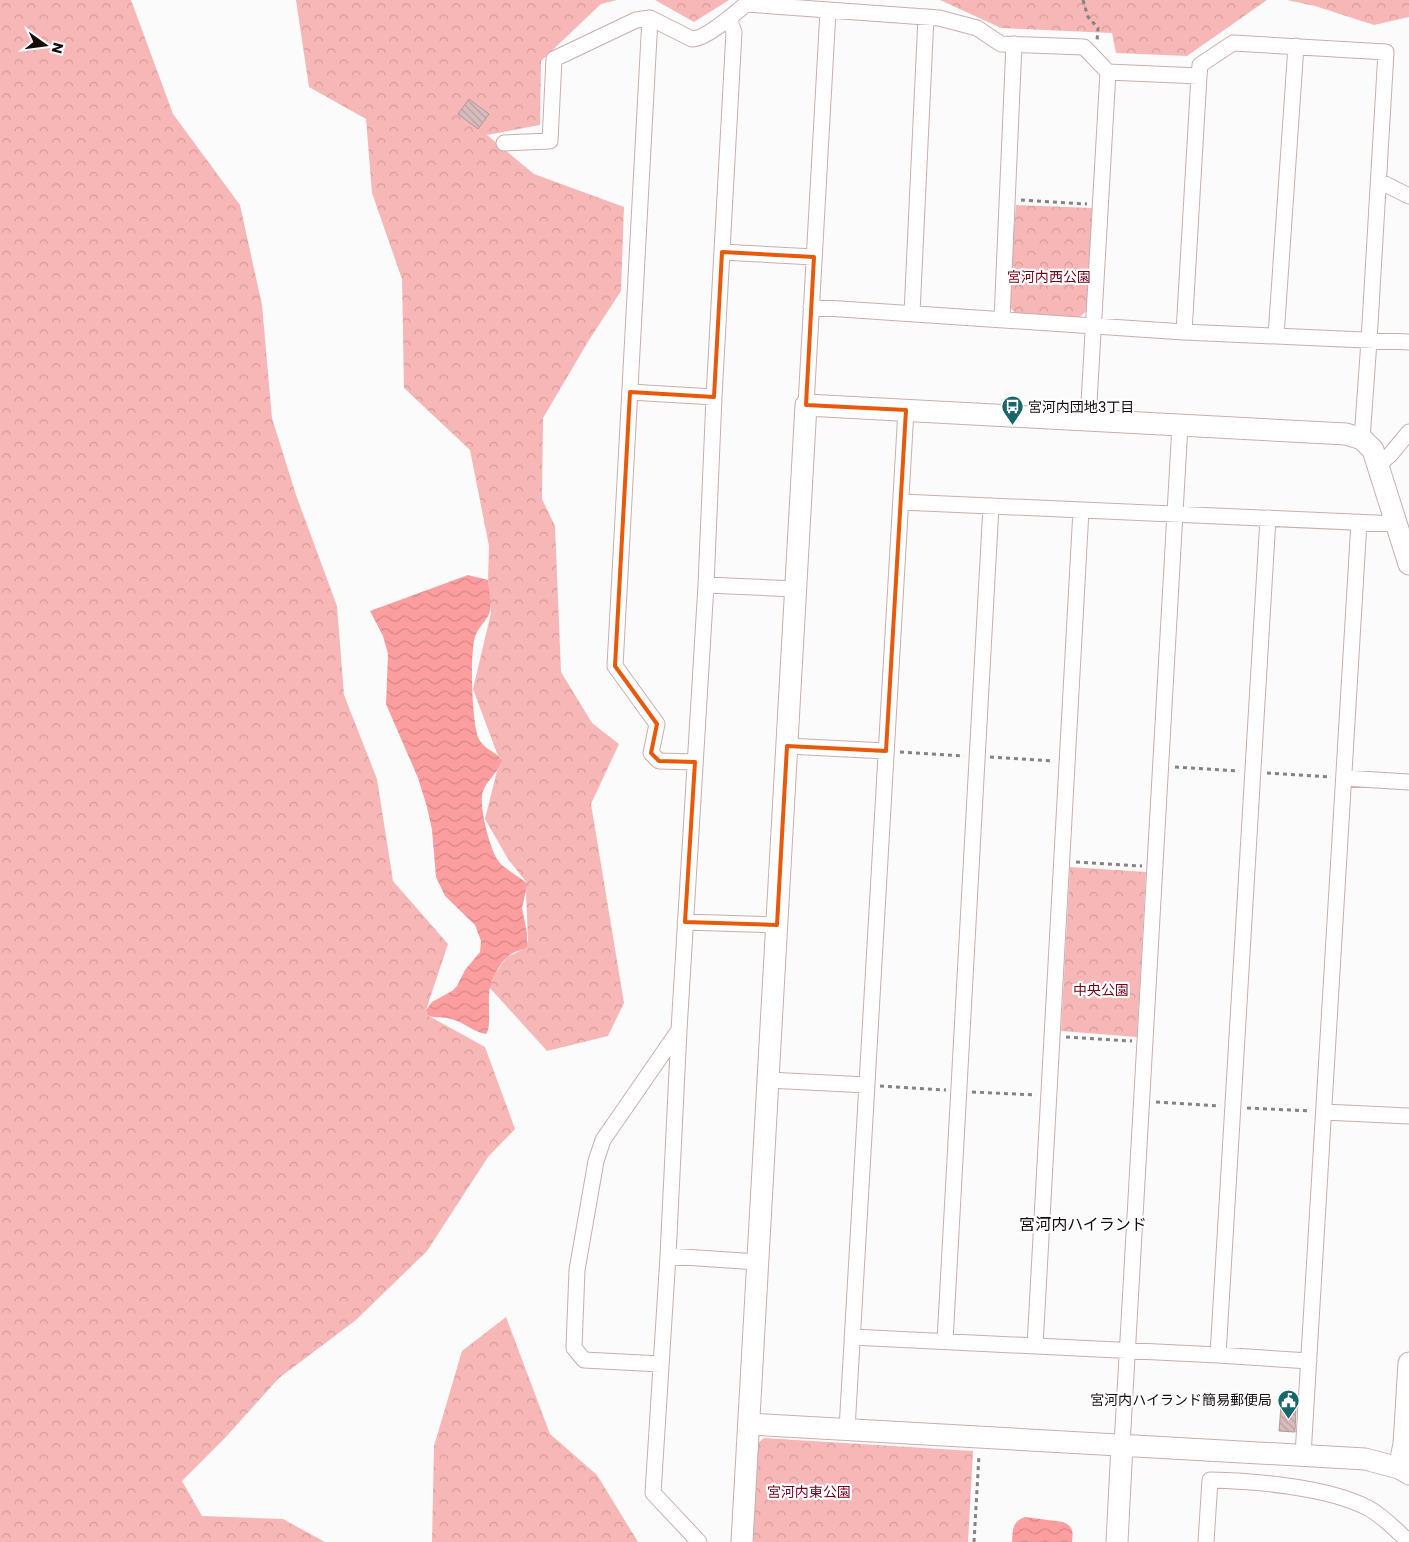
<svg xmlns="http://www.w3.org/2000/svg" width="1409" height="1542" font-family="Poppins,'Noto Sans JP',sans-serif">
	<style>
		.forest { fill: url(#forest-crowns) }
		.water { fill: url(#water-waves) }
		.building { fill: url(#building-back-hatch); stroke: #b29897 }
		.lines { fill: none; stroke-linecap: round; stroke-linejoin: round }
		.street-casing { stroke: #c9aeae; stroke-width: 17 }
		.secondary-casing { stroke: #c9aeae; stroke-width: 23 }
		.path { stroke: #868282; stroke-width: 3; stroke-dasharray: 4 4; stroke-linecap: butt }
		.street { stroke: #fff; stroke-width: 15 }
		.secondary { stroke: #fff; stroke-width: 21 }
		.marked { fill: none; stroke: #e8590c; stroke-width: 4; stroke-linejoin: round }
		.labels { text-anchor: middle; stroke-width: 4.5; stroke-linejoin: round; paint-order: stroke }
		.park-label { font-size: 14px; fill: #73001b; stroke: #fff }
		.poi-label { font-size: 14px; fill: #150c0c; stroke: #fff; text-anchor: start }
		.quarter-label { font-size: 16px; fill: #150c0c; stroke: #fff }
	</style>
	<defs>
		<pattern id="forest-crowns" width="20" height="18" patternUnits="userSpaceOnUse" patternTransform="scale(1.25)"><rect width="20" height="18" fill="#f7b7b6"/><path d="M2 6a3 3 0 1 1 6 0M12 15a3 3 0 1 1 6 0" fill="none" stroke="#d39c9b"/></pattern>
		<pattern id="water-waves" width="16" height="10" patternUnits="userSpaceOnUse" patternTransform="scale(1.25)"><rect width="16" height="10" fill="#fc9ea0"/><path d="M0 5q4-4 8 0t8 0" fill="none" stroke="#d78789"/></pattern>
		<pattern id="building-back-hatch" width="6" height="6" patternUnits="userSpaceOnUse" patternTransform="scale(1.25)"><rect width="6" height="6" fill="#d7bcbb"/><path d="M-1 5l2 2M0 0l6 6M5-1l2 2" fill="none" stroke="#b8a0a0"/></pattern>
	</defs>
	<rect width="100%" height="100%" fill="#fbfbfb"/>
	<path class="forest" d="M0,0h131l42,114 67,91 22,100 10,113 24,77 41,111 7,89 33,84 16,102 55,63 -22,66 1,5 58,32 30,82 -27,28 -61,94 -71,69 -77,58 -54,60 -43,43 20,35 81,3 42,23h-325z
		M296,0h321l-16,4 -60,57 -1,64 -53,10 47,39 90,33 -3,84 -32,49 -46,78 -1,81 13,27 6,146 31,51 27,21 -28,60 33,199 -16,33 -61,15 -58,-64 5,-12 13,-18 15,-7 6,-9 -2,-48 1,-10 -19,-24 -23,-40 12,-48 4,-7v-5l-3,-3 -25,-67 18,-76 -3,-33 1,-34 -19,-96 -66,-62 -2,-109 -30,-86 -6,-74 -57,-32z
		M655,0h74l-35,22z
		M940,0h327l-80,56 -71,-3 -4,-20 -111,-5z
		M1287,0h122v17l-35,8 -59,-19z
		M1016,205l76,3 -5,103 -10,8 -61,-5 -8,-9z
		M1070,867l76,5 -9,165 -76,-6z
		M506,1317l44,117 47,41 41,67h-206l2,-96 28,-95z
		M764,1438l209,13 -5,91h-216l6,-99z"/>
	<path class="water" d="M468,575l20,5c1,8 4,28 1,34 -3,7 -10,13 -13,20 -7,16 -4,86 2,103 5,13 19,14 24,24 -4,12 -15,19 -19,30 -5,14 7,59 16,71 7,8 19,14 28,21v3l-5,22 5,25v13c-4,5 -9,4 -14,7 -9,4 -17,18 -21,27 -7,16 1,45 -6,54 -13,-2 -22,-12 -35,-15 -8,-3 -17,0 -24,-4l-1,-5 6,-8 20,-11 5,-5 8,-16 15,-18 1,-11 -6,-16 -30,-29 -9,-19 -4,-47 -5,-23 -9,-29 -32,-74 2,-50 -5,-18 -13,-25z
		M1025,1517l38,5c11,5 10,10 9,20h-60c1,-13 0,-20 13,-25z"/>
	<path class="building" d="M469,99l20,15 -11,15 -20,-15z
		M1281,1406l15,1 -1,25 -16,-1z"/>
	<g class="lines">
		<defs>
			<path id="street" d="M650,18l-35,648 42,58 -6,29 8,8 36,1
				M1199,76l1,-11 33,-22 153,9 -17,289 -7,98
				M504,143l46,-2 4,-82 82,-39 14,-2 42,21c14,0 42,-25 54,-35l193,14 38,10 24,16 83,3 24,25 91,4 -15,256
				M1379,181l30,15
				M722,252l92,5
				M811,307l373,25 225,10
				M912,313l14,-296
				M1002,319l12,-275
				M1276,336l20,-290
				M630,392l84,5
				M806,405l22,-394
				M1088,420l20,-348
				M1378,465l12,-10 19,-23
				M901,502l496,22
				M706,585l89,4
				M787,746l99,5
				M1344,778l65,4
				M685,922l92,3
				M768,1080l99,5
				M1324,1112l85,4
				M668,1256l90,6
				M852,1337l366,18 91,6
				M945,1341l46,-835
				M1035,1346l46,-836
				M1218,1355l50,-837
				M661,1364l-77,-4 -10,-12 3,-78 19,-109 7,-21 76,-110
				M847,1429l59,-1019
				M1122,1445l58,-1020
				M1303,1455l56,-933
				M699,1542l-46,-49 15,-237 11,-226 27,-445 8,-188 20,-365 -5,-13
				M1206,1542l4,-62c45,1 118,7 158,28 15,8 28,22 41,34"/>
			<path id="secondary" d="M749,1424l616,35 34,9 10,6
				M1399,1468l5,-24 5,-81
				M742,1542l64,-1137 540,29 16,5 11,11 36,114
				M1117,1542l5,-97"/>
		</defs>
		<use href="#street" class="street-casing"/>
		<use href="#secondary" class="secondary-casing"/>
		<path class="path" d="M1083,0l5,17 10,11 -1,13
			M1021,200l66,4
			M900,752l64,4
			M990,757l64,4
			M1175,767l64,4
			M1267,773l64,4
			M1076,862l66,4
			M1066,1037l66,4
			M880,1086l66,4
			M972,1092l64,3
			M1156,1102l64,4
			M1247,1108l64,3
			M974,1542l5,-87"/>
		<use href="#street" class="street"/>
		<use href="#secondary" class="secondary"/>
	</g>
	<path class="marked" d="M722,252l92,5 -8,148 100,5 -20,341 -99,-5 -10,179 -92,-3 10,-160 -36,-1 -8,-8 6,-29 -42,-58 15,-274 84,5z"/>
	<defs>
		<symbol id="bus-pin" viewBox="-11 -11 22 30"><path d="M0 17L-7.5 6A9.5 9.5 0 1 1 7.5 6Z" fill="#176669" stroke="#fff"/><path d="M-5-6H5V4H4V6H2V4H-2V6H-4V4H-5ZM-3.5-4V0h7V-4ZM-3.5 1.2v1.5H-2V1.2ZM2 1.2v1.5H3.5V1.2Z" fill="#fff"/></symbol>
		<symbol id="civic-pin" viewBox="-11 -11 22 30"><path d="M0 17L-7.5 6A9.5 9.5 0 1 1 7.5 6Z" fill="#176669" stroke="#fff"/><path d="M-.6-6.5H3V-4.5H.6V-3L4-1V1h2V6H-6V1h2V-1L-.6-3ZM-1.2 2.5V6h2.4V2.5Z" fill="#fff"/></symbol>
	</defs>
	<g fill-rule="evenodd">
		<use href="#bus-pin" x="1000" y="394" width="25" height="34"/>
		<use href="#civic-pin" x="1276" y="1388" width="25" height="34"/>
	</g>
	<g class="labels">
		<g class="park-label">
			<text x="1049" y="282">宮河内西公園</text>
			<text x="1101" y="995">中央公園</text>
			<text x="809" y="1497">宮河内東公園</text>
		</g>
		<g class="poi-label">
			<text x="1028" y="412">宮河内団地3丁目</text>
			<text x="1272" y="1405" text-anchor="end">宮河内ハイランド簡易郵便局</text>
		</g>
		<g class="quarter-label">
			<text x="1083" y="1230">宮河内ハイランド</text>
		</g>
	</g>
	<g transform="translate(45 45) rotate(104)" stroke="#ffffff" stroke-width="4" paint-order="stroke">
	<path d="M0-4L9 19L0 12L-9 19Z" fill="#150c0c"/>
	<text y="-8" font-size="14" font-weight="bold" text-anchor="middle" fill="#150c0c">N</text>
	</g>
</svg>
